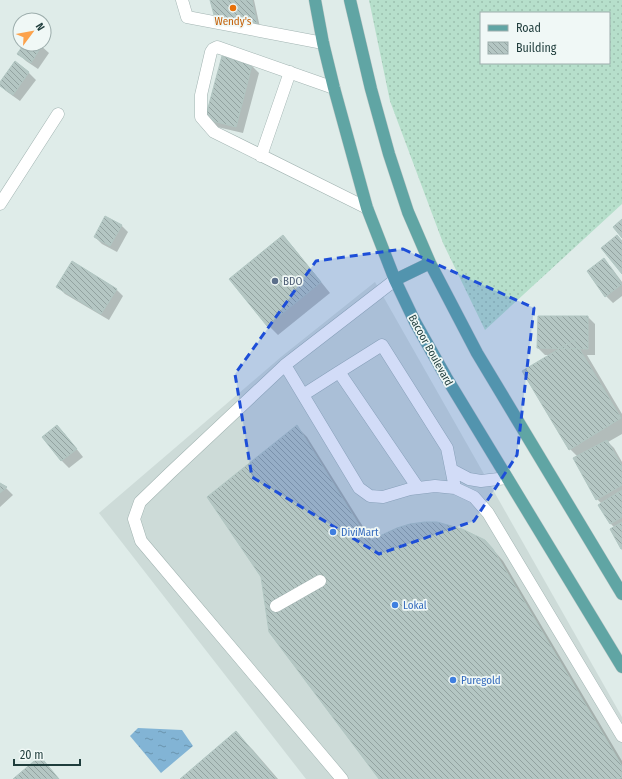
<svg xmlns="http://www.w3.org/2000/svg" width="622" height="779" font-family="'Fira Sans Condensed',sans-serif">
	<style>
		.built { fill: #cddbd8 }
		.grass { fill: url(#grass-dots); fill-rule: evenodd }
		.water { fill: url(#water-ripples) }
		.shadow { fill: #0003 }
		.building { fill: url(#building-back-hatch); stroke: #b1c6c2 }
		.lines { fill: none; stroke-linecap: round; stroke-linejoin: round }
		.lane-casing { stroke: #a2b4b2; stroke-width: 13 }
		.street-casing { stroke: #a2b4b2; stroke-width: 13 }
		.primary-casing { stroke: #c0c9c8; stroke-width: 13 }
		.lane { stroke: #fff; stroke-width: 12 }
		.street { stroke: #fff; stroke-width: 12 }
		.primary { stroke: #60a5a4; stroke-width: 12 }
		.marked { fill: #1d4ed8; fill-opacity: 0.2; stroke: #1d4ed8; stroke-width: 3; stroke-dasharray: 8 5; stroke-linejoin: round }
		.food-dot { fill: #e8710a; stroke: #f0f8f6; stroke-width: 1.5 }
		.service-dot { fill: #5c6f8a; stroke: #f0f8f6; stroke-width: 1.5 }
		.shop-dot { fill: #3f7fe0; stroke: #f0f8f6; stroke-width: 1.5 }
		.labels { text-anchor: middle; stroke-width: 3.5; stroke-linejoin: round; paint-order: stroke }
		.food-label { font-size: 11px; fill: #c56008; stroke: #f0f8f6 }
		.service-label { font-size: 11px; fill: #4e5e75; stroke: #f0f8f6; text-anchor: start }
		.street-label { font-size: 11px; fill: #1f3d3c; stroke: #f0f8f6 }
		.shop-label { font-size: 11px; fill: #366cbe; stroke: #f0f8f6; text-anchor: start }
	</style>
	<defs>
		<pattern id="grass-dots" width="8" height="8" patternUnits="userSpaceOnUse"><rect width="8" height="8" fill="#b6dfcb"/><path d="M2 2h.1M6 6h.1" fill="none" stroke="#9cc0af" stroke-width="1.8" stroke-linecap="round"/></pattern>
		<pattern id="water-ripples" width="26" height="14" patternUnits="userSpaceOnUse"><rect width="26" height="14" fill="#82b4d5"/><path d="M2 4q2-2 4 0t4 0M15 11q2-2 4 0t4 0" fill="none" stroke="#6a94ae"/></pattern>
		<pattern id="building-back-hatch" width="6" height="6" patternUnits="userSpaceOnUse"><rect width="6" height="6" fill="#b4c6c3"/><path d="M-1 5l2 2M0 0l6 6M5-1l2 2" fill="none" stroke="#92a2a0"/></pattern>
	</defs>
	<rect width="100%" height="100%" fill="#dfece9"/>
	<path class="built" d="M375,282l247,435v62h-316l-207,-266 182,-156z"/>
	<path class="grass" d="M369,0h253v204l-137,126 -42,-87 -53,-142zM481,13h128v50h-128z"/>
	<path class="water" d="M138,728l44,2 11,16 -32,27 -31,-37z"/>
	<path class="shadow" d="M211,0h43l7,32 -42,-14 -4,-3z
		M25,44h14l10,9 -11,16 -12,-8 -7,-7z
		M223,58l29,8 7,7 -16,60 -30,-7 -7,-7z
		M15,63l14,10 7,7 -16,21 -14,-10 -6,-6v-2z
		M121,225l7,7 -11,20 -15,-8 -7,-7z
		M283,236l10,11 37,46 -52,42 -10,-10z
		M604,260l7,7 11,15v14l-9,7 -7,-7z
		M58,287l58,2 7,7 -14,24 -44,-26z
		M588,317l7,7v31h-8l35,59v20l-14,8 6,6 8,14v86l-8,-21 -3,-3 -12,-19 3,-1 -5,-5 -19,-42 -8,-8 -18,-94h-7l-7,-7z
		M297,427l10,10 65,104h112l11,11 8,9 119,200v18h-242z
		M64,433l19,24 -14,11 -7,-7 -19,-24z
		M0,484l6,4 7,7 -13,12z
		M236,733l17,17 25,29h-97z"/>
	<path class="building" d="M210,0h42l6,29 -44,-14z
		M24,44h17l1,1 -11,18 -14,-9z
		M222,56l30,9 -16,62 -31,-8z
		M15,61l14,11 -16,23 -13,-9v-4z
		M105,216l17,9 -12,21 -16,-9z
		M622,219v19l-9,-11z
		M283,235l38,47 -54,44 -38,-47z
		M617,235l5,6v33l-21,-26z
		M604,258l18,26 -17,13 -18,-26z
		M72,261l45,28 -16,25 -45,-27z
		M538,316h50v33l-51,-1z
		M574,340l47,78 -52,32 -47,-79z
		M57,425l20,24 -16,12 -19,-24z
		M297,425l72,116 28,-13 13,-4 15,-2h12l25,7 23,11 8,9 129,217v11l-3,2h-240l-110,-147 -8,-55 -54,-80z
		M607,440l15,26v19l-26,15 -23,-42z
		M0,483l7,4 -7,6z
		M622,490v27l-12,7 -12,-19z
		M622,522v27h-1l-11,-20z
		M236,731l40,48h-96z
		M40,756l19,23h-46z"/>
	<g class="lines">
		<defs>
			<path id="lane" d="M182,0l5,17 136,26
				M334,88l-117,-41 -4,2 -2,3 -10,43v22l13,15 153,76
				M261,156l29,-84
				M285,365l74,123 11,8 13,1 27,-8 25,-3 20,2 19,9 14,16 134,223
				M303,395l36,-23
				M452,470l17,9 12,2 26,-3
				M418,488l-79,-116 43,-27 65,103 8,40
				M276,606l44,-25
				M342,779l-201,-238 -7,-22 6,-17 30,-29 115,-108 110,-85"/>
			<path id="street" d="M0,204l58,-90"/>
			<path id="primary" d="M315,0l8,43 11,45 33,120 28,72 20,42 31,55 176,290
				M350,0l21,89 18,65 19,58 22,51 47,90 145,241
				M395,280l35,-17"/>
		</defs>
		<use href="#lane" class="lane-casing"/>
		<use href="#street" class="street-casing"/>
		<use href="#primary" class="primary-casing"/>
		<use href="#lane" class="lane"/>
		<use href="#street" class="street"/>
		<use href="#primary" class="primary"/>
	</g>
	<path class="marked" d="M403,249l131,59 -17,147 -43,66 -95,33 -127,-77 -17,-103 81,-113z"/>
	<circle class="food-dot" cx="233" cy="8" r="4"/>
	<circle class="service-dot" cx="275" cy="281" r="4"/>
	<g class="shop-dot">
		<circle cx="333" cy="532" r="4"/>
		<circle cx="395" cy="605" r="4"/>
		<circle cx="453" cy="680" r="4"/>
	</g>
	<g class="labels">
		<g class="food-label">
			<text x="233" y="25">Wendy's</text>
		</g>
		<g class="service-label">
			<text x="283" y="285">BDO</text>
		</g>
		<g class="street-label">
			<text transform="translate(431 350) rotate(61)" y="4">Bacoor Boulevard</text>
		</g>
		<g class="shop-label">
			<text x="341" y="536">DiviMart</text>
			<text x="403" y="609">Lokal</text>
			<text x="461" y="684">Puregold</text>
		</g>
	</g>
	<rect x="480" y="12" width="130" height="52" fill="#f0f8f6" stroke="#9cadac"/>
	<rect x="488" y="25" width="20" height="6" fill="#60a5a4" stroke="#9cadac"/>
	<text x="516" y="32" font-size="12" fill="#1f3d3c">Road</text>
	<rect x="488" y="42" width="20" height="12" fill="url(#building-back-hatch)" stroke="#9cadac"/>
	<text x="516" y="52" font-size="12" fill="#1f3d3c">Building</text>
	<g transform="translate(32 32) rotate(58)"><circle r="19" fill="#f0f8f6" stroke="#9cadac"/>
	<path d="M0-3L7 15L0 10L-7 15Z" fill="#fca24c"/>
	<text y="-6" font-size="11" font-weight="bold" text-anchor="middle" fill="#1f3d3c">N</text>
	</g>
	<path d="M14 759v6h66v-6" fill="none" stroke="#1f3d3c" stroke-width="2"/>
	<text x="20" y="759" font-size="12" fill="#1f3d3c" stroke="#f0f8f6" stroke-width="3" paint-order="stroke">20 m</text>
</svg>
